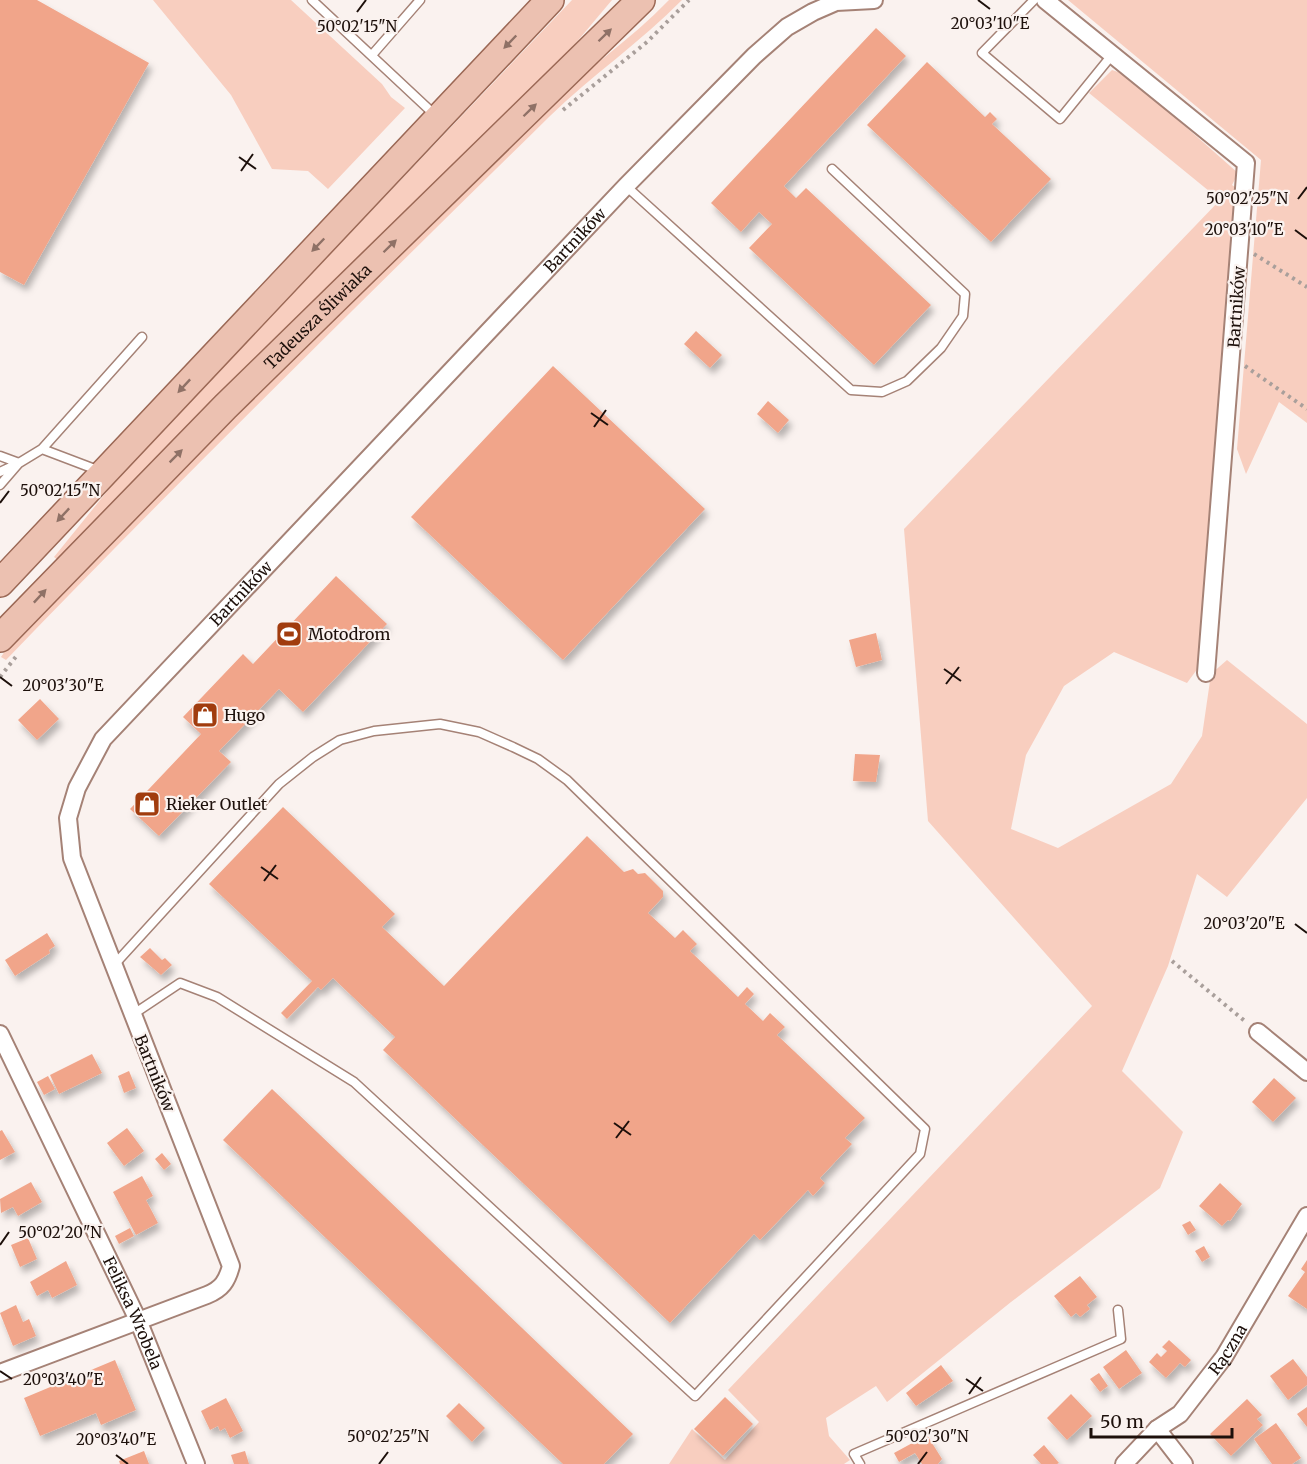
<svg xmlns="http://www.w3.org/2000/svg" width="1307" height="1464" font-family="Merriweather,serif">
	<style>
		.green { fill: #f8cebf }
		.building { fill: #f1a58a; filter: url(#shadow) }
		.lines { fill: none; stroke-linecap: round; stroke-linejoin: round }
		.service-casing { stroke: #a58276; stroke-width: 11 }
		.minor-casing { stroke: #a58276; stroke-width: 20 }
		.primary-casing { stroke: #9b6855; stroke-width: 30 }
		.path { stroke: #a99f9b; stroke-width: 4; stroke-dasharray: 3 4.5; stroke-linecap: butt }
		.service { stroke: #fff; stroke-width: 8 }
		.minor { stroke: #fff; stroke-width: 16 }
		.primary { stroke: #ecc1b1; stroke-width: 27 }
		.oneway { fill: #8f7166 }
		.ticks { fill: none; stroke: #1d100b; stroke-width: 2 }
		.labels { text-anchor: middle; stroke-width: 4.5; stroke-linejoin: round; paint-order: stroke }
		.street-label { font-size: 16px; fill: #1d100b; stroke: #faf2ef }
		.poi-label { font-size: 16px; fill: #1d100b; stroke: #faf2ef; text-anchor: start }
		.ticks-label { font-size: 15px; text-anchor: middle; fill: #1d100b; stroke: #faf2ef; stroke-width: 4.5; stroke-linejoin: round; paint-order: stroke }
	</style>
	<defs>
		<filter id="shadow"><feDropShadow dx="3.5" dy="6" stdDeviation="3" flood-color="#0004"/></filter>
	</defs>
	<rect width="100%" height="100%" fill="#faf2ef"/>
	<path class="green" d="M153,0h138l91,84 9,13 14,11 -77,81 -20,-18 -36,-2 -41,-74z
		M572,0h40l-69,82 -484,479 -5,-4 68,-84z
		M669,0h13c-41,42 -90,75 -132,116 -183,180 -366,359 -544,544l-5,-3 12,-18c174,-180 353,-355 532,-530 39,-39 86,-69 124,-109z
		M1068,0h239v423l-28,-21 -33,72 -9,-25 24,-289z
		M1112,70l15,5 111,98 -6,12 7,5 -38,474 -14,19 -73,-31 -50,34 -38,69 -15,74 47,19 113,-64 31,-48 9,-62 16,-14 80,64v74l-80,99 -30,-23 -29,92 -46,105 61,61 -23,56 -149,114 -124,100 -11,-16 -50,32 3,18 21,24 -6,4h-175l23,-35 33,31 34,-38 -31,-32 364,-384 -164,-185 -24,-292 316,-329 -131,-107z"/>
	<path class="building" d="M0,0h37l112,63 -125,222 -24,-13z
		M876,28l30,28 -122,130 12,12 10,-10 125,117 -57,60 -125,-117 23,-24 -13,-12 -18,20 -30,-29z
		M927,62l58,55 5,-5 7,7 -5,5 59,55 -60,63 -124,-117z
		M696,331l26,24 -12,13 -26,-24z
		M553,366l152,143 -142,151 -152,-143z
		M768,401l21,19 -11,13 -21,-19z
		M336,576l51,48 -84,88 -24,-23 -60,62 12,11 -72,74 -29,-27 71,-75 -18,-17 60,-63 10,10z
		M876,633l6,27 -26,7 -7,-27z
		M40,699l19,20 -22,21 -19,-20z
		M855,754l25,1 -4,27 -23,-1z
		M283,807l112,107 -13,13 62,59 143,-150 37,36 9,-3 5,5 7,-1 18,18v6l-15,16 27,25 8,-8 14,14 -7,7 48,46 9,-10 7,7 -9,10 18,17 7,-8 15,14 -8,8 88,83 -20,20 7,6 -32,34 5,5 -12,13 -5,-6 -48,50 -6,-6 -84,89 -287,-273 12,-13 -62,-59 -12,12 -3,-3 -31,32 -6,-6 31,-32 -103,-97z
		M47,933l8,13 -6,4 1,3 -35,23 -10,-16z
		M150,948l12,12 3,-2 7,7 -11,10 -21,-18z
		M92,1054l10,19 -43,21 -9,-19z
		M129,1071l7,17 -12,5 -6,-17z
		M48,1076l7,13 -11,6 -7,-13z
		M1274,1078l22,20 -23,24 -21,-20z
		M272,1089l361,345 -29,30h-41l-340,-324z
		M127,1128l17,23 -20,15 -17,-23z
		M2,1130l13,22 -15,8v-29z
		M162,1153l9,11 -7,6 -9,-11z
		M142,1176l11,20 -7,4 12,23 -22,12 -23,-43z
		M31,1182l11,20 -24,14 -5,-9 -12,6 -1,-14z
		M1220,1183l22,21 -12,17 -2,-1 -6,6 -23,-20z
		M1190,1221l6,9 -8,5 -6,-10z
		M130,1228l4,8 -15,8 -4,-8z
		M28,1238l9,21 -17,8 -9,-22z
		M1204,1246l6,11 -8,5 -7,-11z
		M1307,1260v49l-19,-13 17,-24 -4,-3z
		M66,1261l11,24 -25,13 -4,-8 -11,6 -7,-14z
		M1080,1276l17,21 -10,8 3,4 -10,8 -4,-4 -5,4 -17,-21z
		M16,1305l7,17 6,-3 7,17 -23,10 -13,-33z
		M1169,1340l22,20 -6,7 -5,-4 -14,15 -17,-16 8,-9 4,4 6,-6 -5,-4z
		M1126,1350l16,23 -23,16 -16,-22z
		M1293,1359l14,18v8l-19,15 -18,-24z
		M115,1360l21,50 -35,15 -5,-12 -56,23 -16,-38z
		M941,1365l12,16 -37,25 -10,-13z
		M1099,1373l9,13 -8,6 -10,-13z
		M1071,1394l21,22 -25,24 -20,-22z
		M725,1397l28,27 -30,32 -29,-27z
		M226,1398l17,33 -13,7 -5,-10 -5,3 -2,-5 -8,4 -9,-19z
		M1247,1399l15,16 -5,4 6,6 -32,31 -21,-22z
		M459,1403l26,25 -13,14 -26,-26z
		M1307,1407v20l-10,-13z
		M1276,1423l25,35 -9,6h-20l-18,-25z
		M927,1435l15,24 -4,5h-16l-7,-11 -16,9 -5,-9z
		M1044,1445l15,18 -2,1h-16l-8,-9z
		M144,1451l5,13h-29l-1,-3z
		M245,1451l4,13h-15l-3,-9z"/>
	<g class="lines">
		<defs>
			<path id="service" d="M312,0l124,116
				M1034,0l-52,53 78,66 52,-64
				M372,55l48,-55
				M626,186l225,204 31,2 25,-11 34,-33 22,-32 2,-22 -133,-125
				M42,449l58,22
				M0,456l19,7 23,-14 100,-112
				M0,472l19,-9 -19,22
				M114,965l165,-181 34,-27 27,-17 34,-9 66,-7 39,8 34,15 25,12 29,21 358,349 -5,25 -225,242 -341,-314 -137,-85 -37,-14 -48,32
				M860,1464l-6,-10 267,-115 -3,-29"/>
			<g id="minor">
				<path d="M1045,0l201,163 -40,510"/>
				<path d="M1258,1032l49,40"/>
				<path id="s1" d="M0,1034l138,286 58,144"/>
				<path id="s2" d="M0,1373l207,-78c15,-6 20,-14 24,-29l-159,-408 -4,-40 9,-30 26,-49 523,-553 128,-130 33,-29 26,-15 23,-10 38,-2"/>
				<path d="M1157,1429l27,35"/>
				<path id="s3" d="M1124,1464l33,-35 23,-15 44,-57 83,-141"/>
			</g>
			<g id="primary">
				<path d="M0,583l550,-583"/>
				<path id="s4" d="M0,638l225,-231 416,-407"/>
			</g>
		</defs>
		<use href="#service" class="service-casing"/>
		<use href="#minor" class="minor-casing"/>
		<use href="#primary" class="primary-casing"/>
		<path class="path" d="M563,110l84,-68 42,-42
			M1254,254l53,33
			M1245,366l62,43
			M0,677l18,-23
			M1172,961l74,61"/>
		<use href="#service" class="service"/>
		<use href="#minor" class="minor"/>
		<use href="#primary" class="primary"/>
	</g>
	<defs><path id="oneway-solid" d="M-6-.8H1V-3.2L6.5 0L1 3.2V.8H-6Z" transform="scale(1.5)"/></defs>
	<g class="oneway">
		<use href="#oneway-solid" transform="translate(605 35) rotate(-44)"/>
		<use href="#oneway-solid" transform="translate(510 42) rotate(134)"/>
		<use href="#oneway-solid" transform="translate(530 110) rotate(-44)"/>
		<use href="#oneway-solid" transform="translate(318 245) rotate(134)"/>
		<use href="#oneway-solid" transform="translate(390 246) rotate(-44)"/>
		<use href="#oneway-solid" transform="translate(184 386) rotate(133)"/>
		<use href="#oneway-solid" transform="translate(176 456) rotate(-45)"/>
		<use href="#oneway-solid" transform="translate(63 515) rotate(133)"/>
		<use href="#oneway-solid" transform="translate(40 596) rotate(-47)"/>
	</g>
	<path class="ticks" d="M978,0l12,9M357,12l9,-12M239,157l17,12M241,171l12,-17M1298,199l9,-12M1295,230l12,9M591,413l17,12M594,427l12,-17M0,503l9,-12M944,669l17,12M0,677l12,9M946,684l13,-17M261,867l17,12M264,881l12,-16M1295,924l12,9M614,1123l17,12M616,1138l13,-17M0,1245l9,-13M0,1371l12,8M966,1379l17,12M969,1394l12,-17M116,1455l12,9M379,1464l9,-12M918,1464l9,-12"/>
	<defs>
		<symbol id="stadium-square" viewBox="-11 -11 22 22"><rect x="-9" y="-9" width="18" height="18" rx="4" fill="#a13c0e" stroke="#faf2ef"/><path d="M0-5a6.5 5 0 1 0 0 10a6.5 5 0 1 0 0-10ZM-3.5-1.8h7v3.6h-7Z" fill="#fff"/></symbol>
		<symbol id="shop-square" viewBox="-11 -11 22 22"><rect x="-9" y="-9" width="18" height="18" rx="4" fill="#a13c0e" stroke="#faf2ef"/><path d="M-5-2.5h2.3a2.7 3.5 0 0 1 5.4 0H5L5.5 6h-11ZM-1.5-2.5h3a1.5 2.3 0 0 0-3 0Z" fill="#fff"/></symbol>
	</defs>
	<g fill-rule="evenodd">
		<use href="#stadium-square" x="274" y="619" width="30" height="30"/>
		<use href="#shop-square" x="190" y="700" width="30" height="30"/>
		<use href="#shop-square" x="132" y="789" width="30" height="30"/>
	</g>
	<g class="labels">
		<g class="street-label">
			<text dy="6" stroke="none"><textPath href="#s2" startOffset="1512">Bartników</textPath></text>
			<text transform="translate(1236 307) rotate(-86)" y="6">Bartników</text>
			<text dy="6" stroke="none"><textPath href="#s4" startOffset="452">Tadeusza Śliwiaka</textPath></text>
			<text dy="6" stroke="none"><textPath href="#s2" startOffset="1026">Bartników</textPath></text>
			<text transform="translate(155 1073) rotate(68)" y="6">Bartników</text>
			<text dy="6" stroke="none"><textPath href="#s1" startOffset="309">Feliksa Wrobela</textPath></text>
			<text dy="6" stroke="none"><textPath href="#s3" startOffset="156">Rączna</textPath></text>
		</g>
		<g class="poi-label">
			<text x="308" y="640">Motodrom</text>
			<text x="224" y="721">Hugo</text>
			<text x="166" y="810">Rieker Outlet</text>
		</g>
	</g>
	<g class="ticks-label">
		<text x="990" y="29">20°03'10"E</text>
		<text x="357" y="32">50°02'15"N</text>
		<text x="1247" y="204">50°02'25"N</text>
		<text x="1244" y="235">20°03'10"E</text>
		<text x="60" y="496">50°02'15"N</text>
		<text x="63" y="691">20°03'30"E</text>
		<text x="1244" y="929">20°03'20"E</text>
		<text x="60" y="1238">50°02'20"N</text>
		<text x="63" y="1385">20°03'40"E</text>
		<text x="388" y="1442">50°02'25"N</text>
		<text x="927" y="1442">50°02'30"N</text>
		<text x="116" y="1445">20°03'40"E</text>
	</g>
	<path d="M1091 1428v9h141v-9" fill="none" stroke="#1d100b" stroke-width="3"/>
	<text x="1100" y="1428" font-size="18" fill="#1d100b" stroke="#faf2ef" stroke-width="4.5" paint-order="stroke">50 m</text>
</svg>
